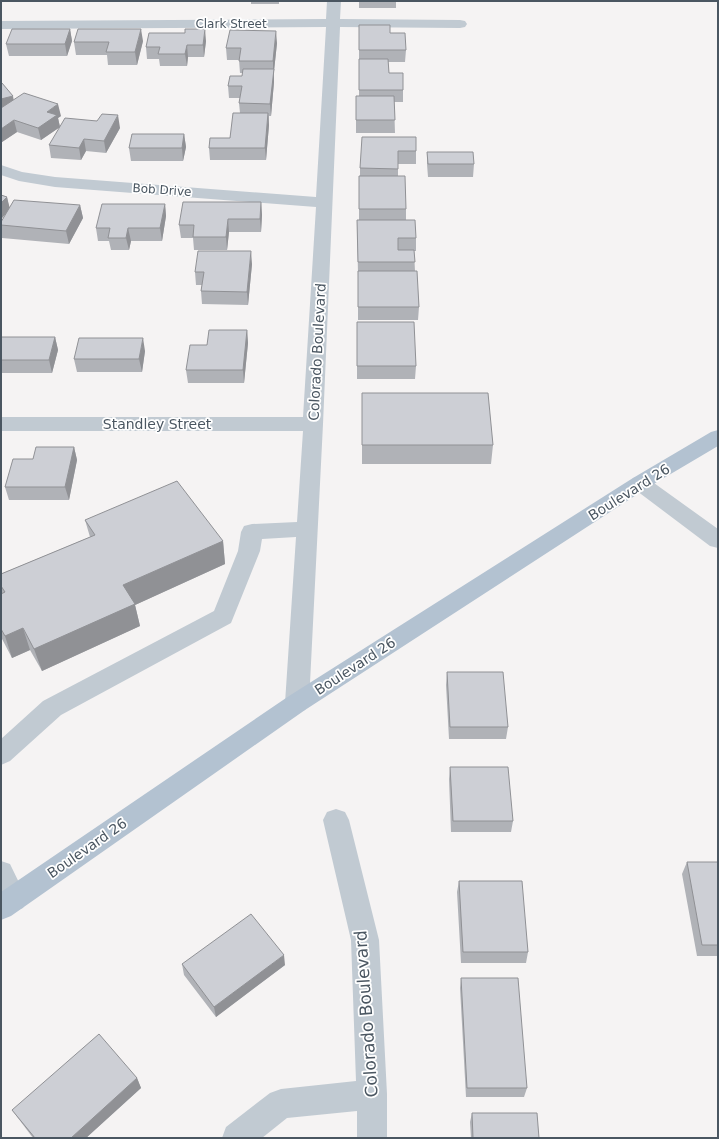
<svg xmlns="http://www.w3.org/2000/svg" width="719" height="1139" font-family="'DejaVu Sans',sans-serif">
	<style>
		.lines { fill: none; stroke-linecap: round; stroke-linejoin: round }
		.minor { fill: #c1cad2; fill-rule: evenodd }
		.major { fill: #b3c2d1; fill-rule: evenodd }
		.wall { fill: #b0b2b7 }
		.shaded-wall { fill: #909195 }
		.building { fill: #cdcfd5; stroke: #909195 }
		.labels { text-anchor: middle; stroke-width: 3.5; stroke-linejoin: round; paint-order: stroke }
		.far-street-label { font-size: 12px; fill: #4a5661; stroke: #fff }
		.street-label { font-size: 14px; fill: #4a5661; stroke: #fff }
		.near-street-label { font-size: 17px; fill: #4a5661; stroke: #fff }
	</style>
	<rect width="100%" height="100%" fill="#f5f3f3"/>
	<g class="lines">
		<path class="minor" d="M327,1h14l-1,18 120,1 5,1 2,3 -2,3 -5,1 -120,-1 -17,397 -14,279 -4,7 -8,3 -8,-3 -4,-7 11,-166 -34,2 -2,12 -29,72 -170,92 -51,46 -9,4v-26l42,-38 171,-90 24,-60 3,-19 3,-6 8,-2 45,-2 6,-91h-302v-14h302l13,-210 -261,-20 -36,-6 -18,-6v-10l21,7 33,5 261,20 10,-170 -325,2v-8l325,-2z
			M640,476l7,2 71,51v19l-8,-2 -77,-58 -3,-5 3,-5z
			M336,809l9,3 4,8 30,120 8,154v44h-30v-27l-70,7 -25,20h-40l4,-11 44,-34 11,-4 75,-8 -5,-141 -28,-120 4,-8z
			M1,861l9,3 17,35 -4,9 -10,4 -10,-4 -2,-6z"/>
		<path class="major" d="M718,430v16l-71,42 -342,222 -294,206 -10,4v-28l288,-196 344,-218 78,-46z"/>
	</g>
	<path class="wall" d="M1,1h37v1h-37z
		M44,1h52l-1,1h-50z
		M101,1h51v1h-51z
		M159,1h48l-1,1h-47z
		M251,1h28v3h-28z
		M359,1h37v7h-37z
		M359,25l31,8 16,17 -1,12h-17l1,11 14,17v12h-9l1,31h-39v-37h3z
		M70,29l2,12 -5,15h-58l-3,-12z
		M143,41l-6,24h-29l-1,-10h-31l-2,-13z
		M206,41l-2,16h-16l-1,9h-27l-1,-7h-12l-1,-12z
		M277,43l-3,28v11l-3,34h-2v9l-3,35h-56l-1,-12 21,-10 10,-25 -1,-10 1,-5h-11l-1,-12 14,-10 1,-3h-3l-1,-13h-12l-1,-12z
		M1,83l12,17 48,16 -3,2 2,9 -19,13 -24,-8 -15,10h-1z
		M120,128l-14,25 -20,-2 -5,9 -30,-2 -2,-13z
		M184,134l2,13 -3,14h-52l-2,-13z
		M416,137v27h-18v12l8,33v11l10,18v13h-2l1,20 4,36 -1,13h-60v-45l-1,-55h2v-44h1v-8z
		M427,152l47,12 -1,13h-45l-1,-13z
		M1,195l6,2 2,11 71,-3 3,13 -14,26 -67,-6 -1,-6v-10l5,-8 -5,5z
		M261,202l1,13 -1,17h-32l-2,18h-33l-1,-12h-12l-2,-13z
		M165,204l1,12 -4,25h-31l-2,9h-18l-2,-9h-11l-2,-13z
		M252,264l-4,41 -46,-1 -1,-13 1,-6h-6l-1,-13z
		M357,322l59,44 -1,13h-58z
		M247,330l1,13 -4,40h-56l-2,-13 21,-25z
		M1,337h54l3,13 -6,23h-51z
		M145,351l-3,21h-65l-3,-13z
		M362,393l131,52 -2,19h-129z
		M74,447l3,13 -8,40h-60l-4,-13 28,-28z
		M85,520l138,21 2,23 -90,41 5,21 -98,45 -12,-21 -18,8 -11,-21v-63l89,-37z
		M447,672l61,55 -2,12h-57l-3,-54z
		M450,767l63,54 -2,11h-60l-2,-53z
		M687,862h31v94h-21l-15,-82z
		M459,881l69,71 -2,11h-65l-4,-71z
		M182,964l103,1 -69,52 -32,-42z
		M461,978l66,110 -3,9h-58l-6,-109z
		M137,1078l4,10 -55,50h-53l-21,-28z
		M472,1113l67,25h-68l-1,-16z"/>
	<path class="shaded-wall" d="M70,29l2,12 -5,15 -2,-12z
		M141,29l2,12 -6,24 -2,-13z
		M205,29l1,12 -2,16 -1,-12z
		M276,31l1,12 -3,28v11l-3,34 -1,-12 3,-32v-11z
		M187,45l1,12 -1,9 -2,-12z
		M13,96l2,12 -14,4v-13z
		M58,104l3,12 -3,2 2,9 -19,13 -3,-12 9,-16z
		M268,113l1,12 -3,35 -1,-12z
		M118,115l2,13 -14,25 -2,-12z
		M14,120l3,12 -15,10 -1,-5v-8z
		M184,134l2,13 -3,14 -1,-13z
		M84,139l2,12 -5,9 -2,-12z
		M7,197l3,12 -9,10v-16z
		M261,202l1,13 -1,17 -1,-13z
		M165,204l1,12 -4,25 -2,-13z
		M80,205l3,13 -14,26 -3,-13z
		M228,219l1,13 -2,18 -1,-13z
		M128,228l3,13 -2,9 -3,-12z
		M251,251l1,13 -4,41 -1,-13z
		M247,330l1,13 -4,40 -1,-13z
		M55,337l3,13 -6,23 -3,-13z
		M143,338l2,13 -3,21 -3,-13z
		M74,447l3,13 -8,40 -4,-13z
		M223,541l2,23 -90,41 5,21 -98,45 -8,-22 89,-64z
		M23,628l7,22 -18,8 -7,-22z
		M284,955l1,10 -69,52 -2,-10z
		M137,1078l4,10 -55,50h-15z"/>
	<path class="building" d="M359,25h31v8h15l1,17h-47z
		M12,29h58l-5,15h-59z
		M78,29h63l-6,23h-29l3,-10h-35z
		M185,29h20l-2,16h-16l-2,9h-27l2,-7h-14l3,-14h36z
		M230,30l46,1 -3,30h-34l2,-13h-15z
		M359,59h29l1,14h14v17h-44z
		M243,69h31l-4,35 -31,-1 3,-17h-14l2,-10h12z
		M1,83h1l11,13 -12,3z
		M24,93l34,11 -11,8 10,3 -19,13 -24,-8 -13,9v-21z
		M356,96h38l1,24h-39z
		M233,113h35l-3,35h-56l1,-10h20z
		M102,114l16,1 -14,26 -20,-2 -5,9 -30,-3 16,-27 32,3z
		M132,134h52l-2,14h-53z
		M362,137h54v14h-18v18l-38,-1z
		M427,152h46l1,12h-46z
		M359,176h46l1,33h-47z
		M1,195l6,2 -6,6z
		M14,200l66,5 -14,26 -65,-6v-3z
		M183,202h78l-1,17h-32l-2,18h-33l1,-12h-15z
		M102,204h63l-5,24h-32l-2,10h-18l2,-10h-14z
		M357,220h58l1,18h-18v12h16l1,12h-57z
		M198,251h53l-4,41 -46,-1 3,-19h-9z
		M358,271h59l2,36h-61z
		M357,322h57l2,44h-59z
		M209,330h38l-4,40h-57l4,-25h17z
		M1,337h54l-6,23h-48z
		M79,338h64l-4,21h-65z
		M362,393h126l5,52h-131z
		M36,447h38l-9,40h-60l8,-28h20z
		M177,481l46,60 -100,44 12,19 -101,45 -11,-21 -18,8 -4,-7v-35l4,-2 -4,-6v-12l94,-39 -10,-15z
		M447,672h56l5,55h-58z
		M450,767h58l5,54h-60z
		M687,862h31v83h-16z
		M459,881h63l6,71h-65z
		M251,914l33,41 -70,52 -32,-43z
		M461,978h57l9,110h-60z
		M99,1034l38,44 -66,60h-36l-23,-28z
		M472,1113h65l2,25h-66z"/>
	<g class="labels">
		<g class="far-street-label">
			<text x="231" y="28">Clark Street</text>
			<text transform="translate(162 190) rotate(4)" y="4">Bob Drive</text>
		</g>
		<g class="street-label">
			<text transform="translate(317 352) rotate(-87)" y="5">Colorado Boulevard</text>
			<text x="157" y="429">Standley Street</text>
			<text transform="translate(629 492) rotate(-32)" y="5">Boulevard 26</text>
			<text transform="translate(355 666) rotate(-33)" y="5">Boulevard 26</text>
			<text transform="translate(87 848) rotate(-35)" y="5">Boulevard 26</text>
		</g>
		<g class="near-street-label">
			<text transform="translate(366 1014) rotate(-94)" y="6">Colorado Boulevard</text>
		</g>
	</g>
	<rect width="719" height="1139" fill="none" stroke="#4a5661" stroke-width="4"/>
</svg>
